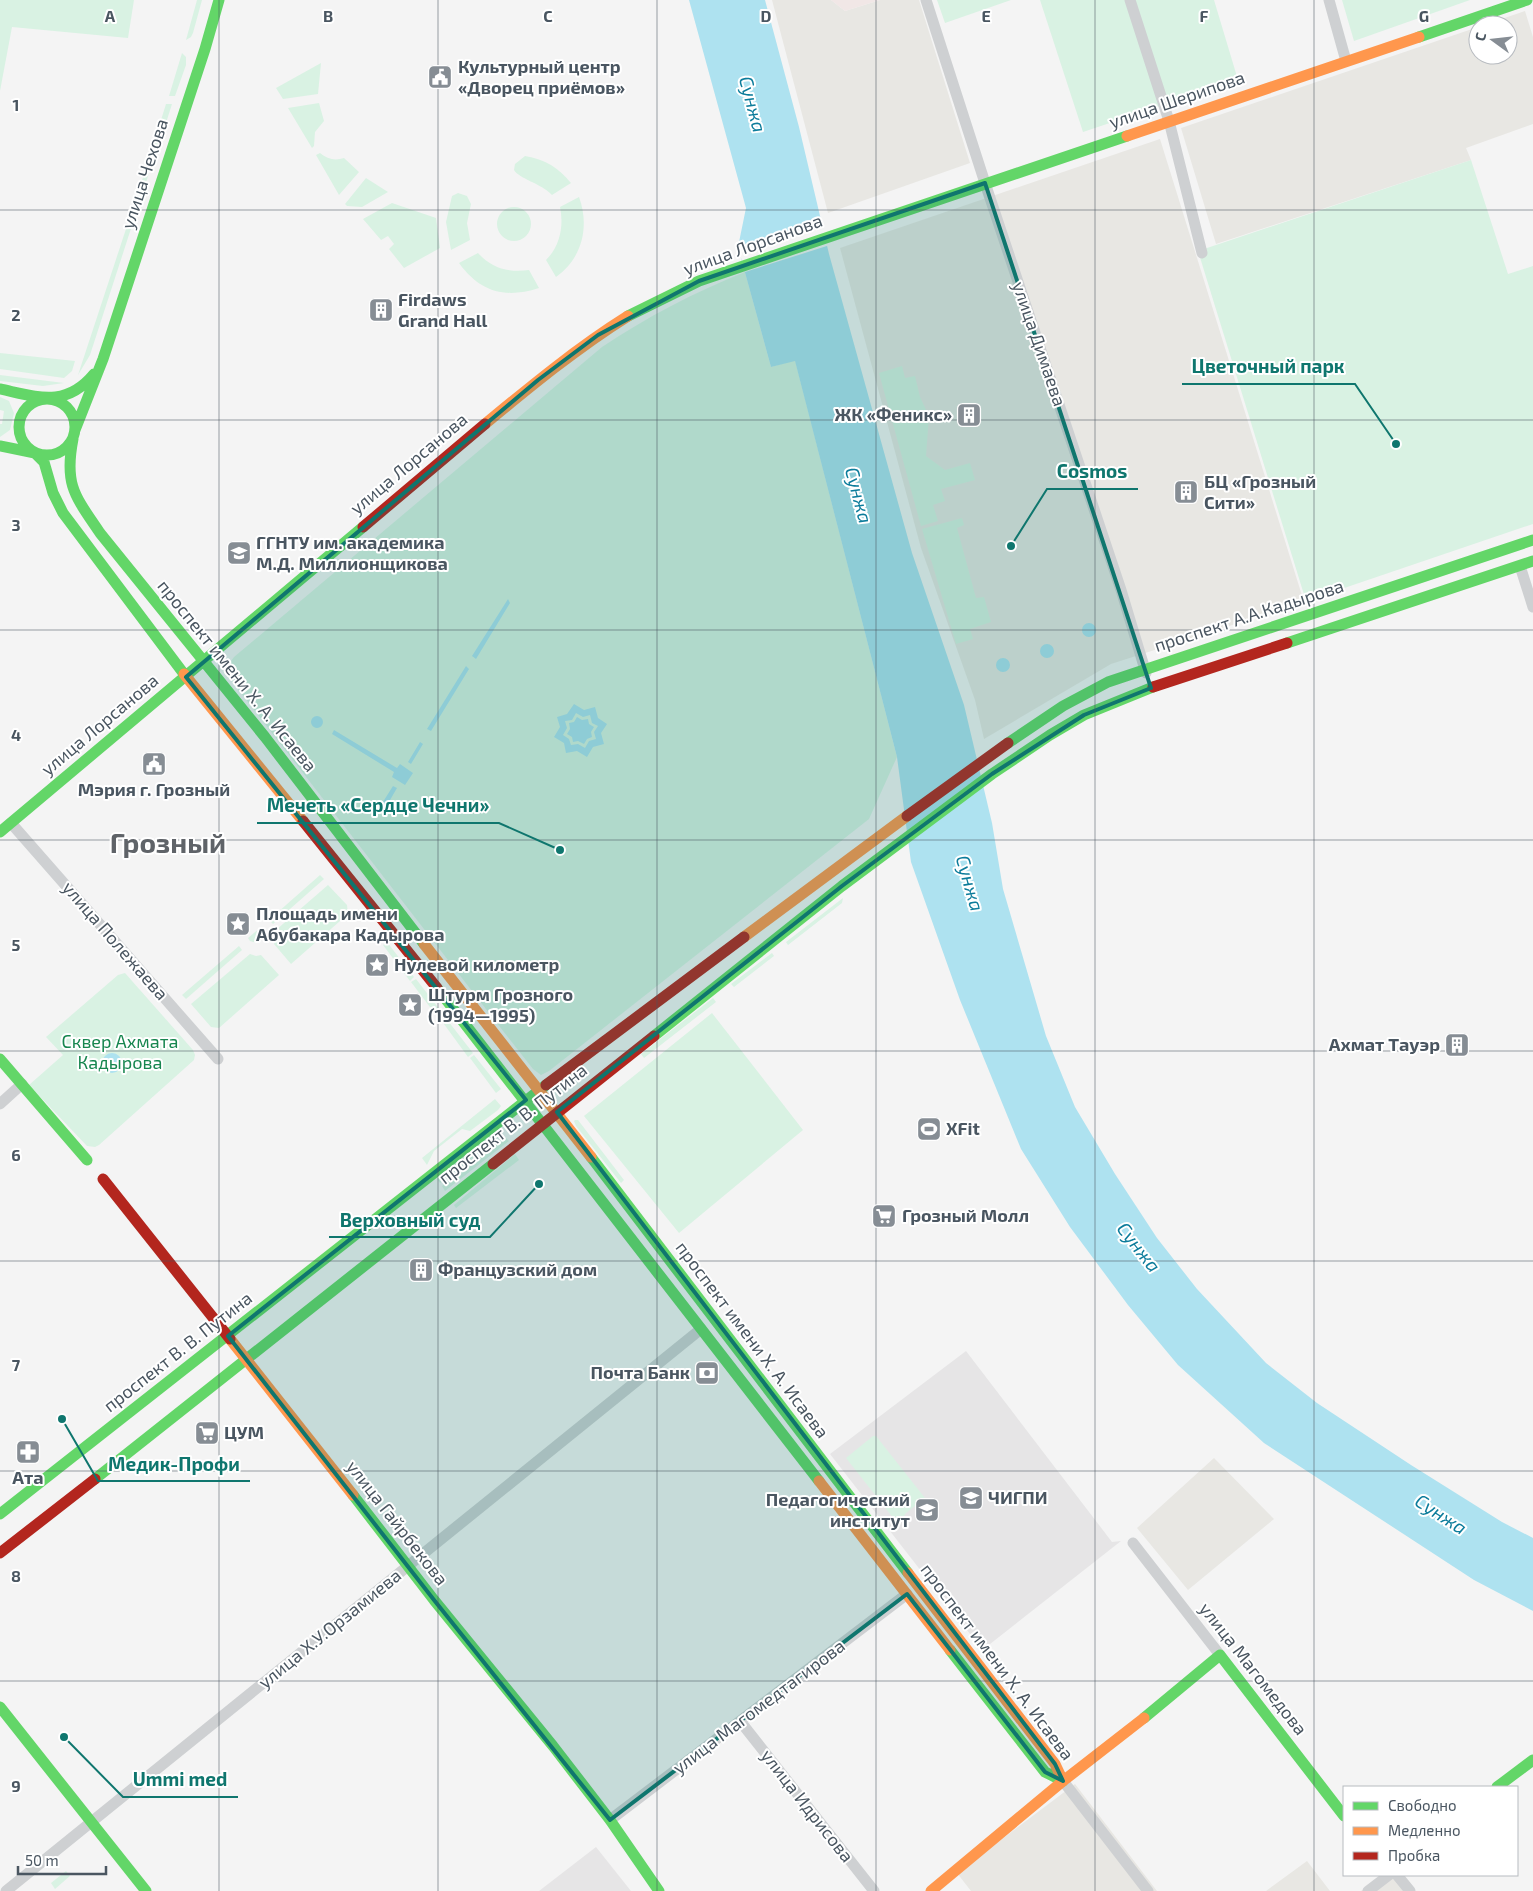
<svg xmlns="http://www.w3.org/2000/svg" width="1533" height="1891" font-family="'Exo 2',sans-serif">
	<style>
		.commercial { fill: #e8e7e3 }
		.education { fill: #e6e5e6 }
		.medical { fill: #f1e7e6 }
		.green { fill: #d9f2e3 }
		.water { fill: #aee2f0; fill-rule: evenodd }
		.pier { fill: #f4f4f4 }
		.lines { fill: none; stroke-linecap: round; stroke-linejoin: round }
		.street { stroke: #ced0d2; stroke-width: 11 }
		.fast { stroke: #63d668; stroke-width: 11 }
		.slow { stroke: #ff974d; stroke-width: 11 }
		.jam { stroke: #b3261e; stroke-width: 11 }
		.marked { fill: #0f766e; fill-opacity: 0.2; stroke: #0f766e; stroke-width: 4; stroke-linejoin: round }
		.grid { fill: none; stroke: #4a5661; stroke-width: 1; stroke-opacity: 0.55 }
		.labels { text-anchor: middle; stroke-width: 4; stroke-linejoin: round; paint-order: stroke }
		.poi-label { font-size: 18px; font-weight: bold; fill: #4a5661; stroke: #fff; text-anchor: start }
		.street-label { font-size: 18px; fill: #4a5661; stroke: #fff }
		.park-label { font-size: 18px; fill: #17864f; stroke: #fff }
		.water-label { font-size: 19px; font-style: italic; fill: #0c7c9b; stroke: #fff }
		.town-label { font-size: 28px; font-weight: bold; fill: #5f6368; stroke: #fff }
		.grid-label { font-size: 16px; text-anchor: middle; font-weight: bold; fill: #4a5661; stroke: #fff; stroke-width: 4; stroke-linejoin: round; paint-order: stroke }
		.leader { fill: none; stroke: #0f766e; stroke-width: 2 }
		.callout-dot { fill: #0f766e; stroke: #fff; stroke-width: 2 }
		.callout-label { font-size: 19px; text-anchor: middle; font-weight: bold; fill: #0f766e; stroke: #fff; stroke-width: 4; stroke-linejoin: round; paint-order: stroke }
	</style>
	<rect width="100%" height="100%" fill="#f4f4f4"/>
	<path class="commercial" d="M772,0h59l14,11 35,-11h39l51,163 -142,50z
		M1525,11l8,26v87l-67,24 5,12 -255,84 -35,-116 297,-101v28h30v-30h-24z
		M1160,139l144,463 -193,62 -127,75 -9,-39 -54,-152 -81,-300z
		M1214,1458l60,61 -86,71 -51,-62z
		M1075,1784l82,107h-186l-14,-18z
		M1307,1861l23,30h-64z
		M1382,1875h13l12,16h-46z"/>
	<path class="education" d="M966,1351l146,191 9,-1 -136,107h-4l-151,-194z
		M596,1847l35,44h-92z"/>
	<path class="medical" d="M831,0h49l-35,11z"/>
	<path class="green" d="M0,0h134l-6,38 -116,-11 -12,64z
		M197,0h5l-9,33 -2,4 -5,3z
		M937,0h74l-66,23z
		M1040,0h174l24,80 -155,52z
		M1342,0h128l-116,41z
		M182,53l4,4v8l-11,31h-6z
		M321,63l-3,31 -35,5 -7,-11z
		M319,103l5,18 -9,11 -1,14 -2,2 -24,-40z
		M166,104h6l-13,41 -8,7z
		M320,153c7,6 15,8 24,5l15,14 -20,23 -23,-40z
		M525,156c20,3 34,12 46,27l-19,12c-10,-11 -34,-17 -38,-25l1,-6z
		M1471,160l37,114 25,-8v258l-227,77 -108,-350z
		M148,162l3,4 -1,4 -60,185 -12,20z
		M366,178l22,14 -26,15 -15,-1 -2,-2z
		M458,193l9,3 4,8 -4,19 3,17 -19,10 -5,-28 6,-26z
		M579,197c11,29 3,62 -23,80l-10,-17c14,-14 18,-34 14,-53z
		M392,203l44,15 4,30 -36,20 -15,-19 5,-5 -6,-8 -7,4 -18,-21z
		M497 224a17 17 0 1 1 34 0a17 17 0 1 1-34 0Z
		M478,253c13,15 31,20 51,17l10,18c-34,11 -59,4 -80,-25z
		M745,272l26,95 24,-7 102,397 -28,62 -320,252 -8,4 -8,-6 -37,-47 -265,-342 -5,-12 8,-11 368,-310c45,-30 93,-55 143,-75z
		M0,353l75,8 -3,10 -8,7 -64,-9z
		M902,366l3,12 10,-2 5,21 9,19 -3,40 19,14 25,-7 5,17 -34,9 4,12 -12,4 5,16 -17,5 -42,-153z
		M0,375l64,8 -21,3 -43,-5z
		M0,397l9,4 5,12 -4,17 -10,7v-13h2l2,-13 -4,-1z
		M962,518l2,7 -7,3 19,70 8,-1 7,25 -21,7 3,10 -17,5 -34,-115z
		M320,875l4,4 -51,45 -4,-4z
		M328,885l19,20 1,9 -57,50 -17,-20 3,-7 -1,-7z
		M843,898l-1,5 -54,42 -2,-3z
		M260,928l4,6 -1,5 -6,4 -7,-2 -2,-3z
		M387,942l27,35 -4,4 -27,-36z
		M239,946l3,4 -56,49 -4,-4z
		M772,953l2,3 -40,31 -3,-3z
		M250,954l6,2 5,-1 18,20 -60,53 -8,-1 -20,-23z
		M125,973l68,77 2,5 -1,5 -95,85 -4,2 -8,-1 -58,-61 34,-30 -17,-18 72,-62z
		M416,979l28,36 -5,4 -28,-37z
		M713,998l3,4 -72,56 -3,-4z
		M712,1013l91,117 -124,103 -95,-117z
		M445,1017l28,36 -5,4 -27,-37z
		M474,1055l27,34 -5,4 -26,-35z
		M495,1099l6,7 -3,4 -28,21 -8,-2 -28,22 -7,14 -5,-7z
		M575,1120h3l46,60 -3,3 -45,-57 -2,-5z
		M499,1130l3,4 -62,49 -3,-4z
		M505,1137l4,4 -64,50 -3,-5z
		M515,1154l4,6 -63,48 -2,-3z
		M873,1436h3l49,62 -19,15 -8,11 -52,-66z
		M66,1871l4,5 -15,13 -4,-6z"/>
	<path class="water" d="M689,0h76l34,127 30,127 83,299 52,152 28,118 11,66 43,147 29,71 40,67 42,64 40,51 69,74 51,40 94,62 91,57 31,16v73l-59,-31 -210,-137 -86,-78 -50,-60 -58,-78 -49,-78 -61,-149 -49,-138 -14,-105 -102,-396 -24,6 -33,-120 8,-39z
		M508,599l2,4 -34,56 -4,-3z
		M1082 630a7 7 0 1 1 14 0a7 7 0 1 1-14 0Z
		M1040 651a7 7 0 1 1 14 0a7 7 0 1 1-14 0Z
		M996 665a7 7 0 1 1 14 0a7 7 0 1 1-14 0Z
		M466,666l3,3 -38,62 -4,-2z
		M574,704l10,6 11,-3 3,11 9,6 -6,9 3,11 -11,3 -6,10 -10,-6 -11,2 -2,-10 -10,-6 6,-10 -3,-10 10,-3zM576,713l7,4 7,-2 2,8 6,3 -4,6 2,7 -7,2 -4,7 -7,-4 -7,1 -2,-6 -6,-4 4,-7 -2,-7 7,-1z
		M311 722a6 6 0 1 1 12 0a6 6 0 1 1-12 0Z
		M577,717l5,3 6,-1 1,5 5,3 -3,5 1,5 -5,2 -3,5 -6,-3 -5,1 -1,-5 -5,-3 3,-5 -1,-6 5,-1z
		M334,730l63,38 3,-4 13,9 -8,12 -13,-8 2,-5 -62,-38z
		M420,742l3,2 -12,20 -3,-2z
		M393,786l4,2 -11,19 -5,-2z
		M102 1063a10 10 0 1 1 20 0a10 10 0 1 1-20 0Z"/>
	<path class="pier" d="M824,219l6,26 -85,27 -7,-25z"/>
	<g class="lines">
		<path class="street" d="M926,0l59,183 136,407 25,83
			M1130,0l39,121 33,132
			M1329,0l17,61
			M1520,566l13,41
			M11,823l207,236
			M0,1104l22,-20
			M1133,1543l87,112
			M740,1721l134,170
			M1063,1781l85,110
			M610,1820l297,-226
			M1397,1875l13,16
			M6,1891l695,-562
			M1368,1891l21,-16"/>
		<path class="fast" d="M1419,37l108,-37
			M628,316l71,-35 428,-145
			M0,389c38,8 66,19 94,-15
			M19 427a28 28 0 1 1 56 0a28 28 0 1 1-56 0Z
			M75,430l28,-71 102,-310 14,-49
			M73,439c-9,46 2,57 27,94l165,204 159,207
			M0,446l35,7 9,9 9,31 10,20 121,161
			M1287,643l246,-82
			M1008,743l55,-37 45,-24 425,-142
			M0,832l363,-305
			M437,988l382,493
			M654,1036l188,-150 150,-112 58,-39 34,-20 69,-28
			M0,1059l87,101
			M591,1157l317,416
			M95,1479l398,-315
			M353,1495l81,105 119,146 57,74 49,71
			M0,1514l546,-429
			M950,1650l95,122 18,9
			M0,1707l146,184
			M1144,1718l76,-63 124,161
			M1497,1787l36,-27"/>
		<path class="slow" d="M1127,136l292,-99
			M485,424c46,-38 92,-76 143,-108
			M184,674l119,147
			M744,937l163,-121
			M424,944l167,213
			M230,1339l123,156
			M819,1481l131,169
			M908,1573l147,191 8,17
			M931,1891l132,-110 81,-63"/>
		<path class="jam" d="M363,527l122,-103
			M1153,687l134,-44
			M907,816l101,-73
			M303,821l134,167
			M546,1085l198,-148
			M493,1164l161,-128
			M103,1179l127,160
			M0,1553l95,-74"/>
	</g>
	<path class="marked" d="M985,183l166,505 -67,27 -92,59 -150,112 -285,226 498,652 8,17 -18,-9 -138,-178 -297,226 -176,-220 -206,-264 298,-236 -340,-423 352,-297 60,-45 101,-54z"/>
	<path class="grid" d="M219,0v1891M438,0v1891M657,0v1891M876,0v1891M1095,0v1891M1314,0v1891M0,210h1533M0,420h1533M0,630h1533M0,840h1533M0,1051h1533M0,1261h1533M0,1471h1533M0,1681h1533"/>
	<defs>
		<symbol id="civic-square" viewBox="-11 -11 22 22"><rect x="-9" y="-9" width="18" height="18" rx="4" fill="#868d94" stroke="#fff"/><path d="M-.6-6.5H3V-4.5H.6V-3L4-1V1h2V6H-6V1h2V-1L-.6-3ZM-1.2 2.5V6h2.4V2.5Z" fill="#fff"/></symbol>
		<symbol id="building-square" viewBox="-11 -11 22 22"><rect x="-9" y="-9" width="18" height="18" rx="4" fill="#868d94" stroke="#fff"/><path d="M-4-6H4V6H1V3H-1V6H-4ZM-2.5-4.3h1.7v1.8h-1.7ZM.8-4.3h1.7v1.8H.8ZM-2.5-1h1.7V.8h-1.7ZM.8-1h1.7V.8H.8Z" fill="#fff"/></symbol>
		<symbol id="university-square" viewBox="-11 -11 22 22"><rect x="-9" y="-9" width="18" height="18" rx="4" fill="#868d94" stroke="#fff"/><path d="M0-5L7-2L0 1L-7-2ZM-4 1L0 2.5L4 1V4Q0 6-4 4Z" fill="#fff"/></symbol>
		<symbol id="sight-square" viewBox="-11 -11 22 22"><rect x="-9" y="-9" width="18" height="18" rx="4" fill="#868d94" stroke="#fff"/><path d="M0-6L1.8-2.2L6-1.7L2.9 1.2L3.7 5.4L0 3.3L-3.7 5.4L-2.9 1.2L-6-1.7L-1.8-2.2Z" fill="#fff"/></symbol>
		<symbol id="stadium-square" viewBox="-11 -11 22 22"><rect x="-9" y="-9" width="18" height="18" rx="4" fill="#868d94" stroke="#fff"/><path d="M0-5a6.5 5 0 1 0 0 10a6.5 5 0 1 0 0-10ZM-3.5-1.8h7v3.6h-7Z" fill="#fff"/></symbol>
		<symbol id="supermarket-square" viewBox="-11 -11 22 22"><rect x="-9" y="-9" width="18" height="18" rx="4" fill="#868d94" stroke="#fff"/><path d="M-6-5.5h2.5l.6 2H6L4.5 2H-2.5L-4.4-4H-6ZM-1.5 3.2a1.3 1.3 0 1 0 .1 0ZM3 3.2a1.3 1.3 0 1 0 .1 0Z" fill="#fff"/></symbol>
		<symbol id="bank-square" viewBox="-11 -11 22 22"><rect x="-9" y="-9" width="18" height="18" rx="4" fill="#868d94" stroke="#fff"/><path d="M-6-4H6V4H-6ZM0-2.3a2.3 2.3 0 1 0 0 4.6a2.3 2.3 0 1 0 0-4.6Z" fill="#fff"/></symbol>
		<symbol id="pharmacy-square" viewBox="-11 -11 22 22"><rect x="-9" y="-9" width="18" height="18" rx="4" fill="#868d94" stroke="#fff"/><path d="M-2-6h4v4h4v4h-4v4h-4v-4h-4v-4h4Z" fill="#fff"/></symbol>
	</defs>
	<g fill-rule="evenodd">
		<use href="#civic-square" x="426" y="63" width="28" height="28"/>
		<use href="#building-square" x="367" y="296" width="28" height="28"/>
		<use href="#building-square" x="955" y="401" width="28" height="28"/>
		<use href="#building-square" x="1172" y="478" width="28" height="28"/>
		<use href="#university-square" x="225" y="539" width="28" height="28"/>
		<use href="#civic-square" x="140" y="750" width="28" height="28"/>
		<use href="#sight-square" x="224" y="910" width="28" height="28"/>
		<use href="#sight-square" x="363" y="951" width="28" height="28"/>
		<use href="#sight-square" x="396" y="991" width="28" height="28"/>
		<use href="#building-square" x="1443" y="1031" width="28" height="28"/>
		<use href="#stadium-square" x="915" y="1115" width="28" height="28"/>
		<use href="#supermarket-square" x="870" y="1202" width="28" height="28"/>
		<use href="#building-square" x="407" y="1256" width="28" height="28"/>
		<use href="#bank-square" x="693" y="1359" width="28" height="28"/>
		<use href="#supermarket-square" x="193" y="1419" width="28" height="28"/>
		<use href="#pharmacy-square" x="14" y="1438" width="28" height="28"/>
		<use href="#university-square" x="957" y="1484" width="28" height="28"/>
		<use href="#university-square" x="913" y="1496" width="28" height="28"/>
	</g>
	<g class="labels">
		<g class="poi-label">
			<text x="458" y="73">Культурный центр<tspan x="458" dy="21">«Дворец приёмов»</tspan></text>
			<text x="398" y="306">Firdaws<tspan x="398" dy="21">Grand Hall</tspan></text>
			<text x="952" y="421" text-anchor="end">ЖК «Феникс»</text>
			<text x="1204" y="488">БЦ «Грозный<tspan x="1204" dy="21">Сити»</tspan></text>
			<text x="256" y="549">ГГНТУ им. академика<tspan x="256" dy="21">М.Д. Миллионщикова</tspan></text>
			<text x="154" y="796" text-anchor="middle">Мэрия г. Грозный</text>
			<text x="256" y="920">Площадь имени<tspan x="256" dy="21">Абубакара Кадырова</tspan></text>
			<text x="394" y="971">Нулевой километр</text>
			<text x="428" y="1001">Штурм Грозного<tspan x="428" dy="21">(1994—1995)</tspan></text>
			<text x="1440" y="1051" text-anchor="end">Ахмат Тауэр</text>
			<text x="946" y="1135">XFit</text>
			<text x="902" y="1222">Грозный Молл</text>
			<text x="438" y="1276">Французский дом</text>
			<text x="690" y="1379" text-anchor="end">Почта Банк</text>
			<text x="224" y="1439">ЦУМ</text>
			<text x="28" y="1484" text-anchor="middle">Ата</text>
			<text x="988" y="1504">ЧИГПИ</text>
			<text x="910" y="1506" text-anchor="end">Педагогический<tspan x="910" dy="21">институт</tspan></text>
		</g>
		<g class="street-label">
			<text transform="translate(1177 100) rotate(-19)" y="6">улица Шерипова</text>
			<text transform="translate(145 174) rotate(-72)" y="6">улица Чехова</text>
			<text transform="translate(753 245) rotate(-20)" y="6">улица Лорсанова</text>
			<text transform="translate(1039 344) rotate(71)" y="6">улица Димаева</text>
			<text transform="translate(409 464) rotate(-40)" y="6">улица Лорсанова</text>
			<text transform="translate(1249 616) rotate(-18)" y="6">проспект А.А.Кадырова</text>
			<text transform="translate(237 676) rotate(51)" y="6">проспект имени Х. А. Исаева</text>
			<text transform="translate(100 725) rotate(-40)" y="6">улица Лорсанова</text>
			<text transform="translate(115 941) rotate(49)" y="6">улица Полежаева</text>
			<text transform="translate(513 1124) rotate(-38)" y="6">проспект В. В. Путина</text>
			<text transform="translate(752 1340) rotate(53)" y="6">проспект имени Х. А. Исаева</text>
			<text transform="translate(178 1352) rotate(-38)" y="6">проспект В. В. Путина</text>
			<text transform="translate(397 1523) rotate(52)" y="6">улица Гайрбекова</text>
			<text transform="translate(330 1629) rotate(-39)" y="6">улица Х.У.Орзамиева</text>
			<text transform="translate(997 1662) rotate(53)" y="6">проспект имени Х. А. Исаева</text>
			<text transform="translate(1253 1669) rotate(52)" y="6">улица Магомедова</text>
			<text transform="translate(759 1707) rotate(-37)" y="6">улица Магомедтагирова</text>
			<text transform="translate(807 1806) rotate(52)" y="6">улица Идрисова</text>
		</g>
		<g class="park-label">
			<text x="120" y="1048">Сквер Ахмата<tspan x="120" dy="21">Кадырова</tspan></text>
		</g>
		<g class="water-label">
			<text transform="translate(753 104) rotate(75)" y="7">Сунжа</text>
			<text transform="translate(859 495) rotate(75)" y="7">Сунжа</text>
			<text transform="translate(970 883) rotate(74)" y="7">Сунжа</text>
			<text transform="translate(1139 1247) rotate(52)" y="7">Сунжа</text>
			<text transform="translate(1441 1514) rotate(33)" y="7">Сунжа</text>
		</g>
		<g class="town-label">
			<text x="168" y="853">Грозный</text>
		</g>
	</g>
	<g class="grid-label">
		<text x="110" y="22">A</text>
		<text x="328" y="22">B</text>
		<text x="548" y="22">C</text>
		<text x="766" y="22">D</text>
		<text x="986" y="22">E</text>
		<text x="1204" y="22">F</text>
		<text x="1424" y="22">G</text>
		<text x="16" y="111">1</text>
		<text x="16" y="321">2</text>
		<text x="16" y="531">3</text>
		<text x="16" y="741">4</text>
		<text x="16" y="951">5</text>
		<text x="16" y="1161">6</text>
		<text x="16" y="1371">7</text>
		<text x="16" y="1582">8</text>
		<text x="16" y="1792">9</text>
	</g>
	<path class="leader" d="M1396 444L1355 384H1182M1011 546L1047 489H1138M560 850L499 823H257M539 1184L490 1237H329M62 1419L98 1481H250M64 1737L123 1797H238"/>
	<g class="callout-dot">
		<circle cx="1396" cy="444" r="5"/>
		<circle cx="1011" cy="546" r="5"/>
		<circle cx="560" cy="850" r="5"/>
		<circle cx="539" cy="1184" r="5"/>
		<circle cx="62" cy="1419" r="5"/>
		<circle cx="64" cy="1737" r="5"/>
	</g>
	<g class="callout-label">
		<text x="1268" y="373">Цветочный парк</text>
		<text x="1092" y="478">Cosmos</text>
		<text x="378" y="812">Мечеть «Сердце Чечни»</text>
		<text x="410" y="1227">Верховный суд</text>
		<text x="174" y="1471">Медик-Профи</text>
		<text x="180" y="1786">Ummi med</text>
	</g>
	<rect x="1343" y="1786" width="175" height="90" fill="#ffffff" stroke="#b7bbc0"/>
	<rect x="1353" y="1802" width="25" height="8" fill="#63d668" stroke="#b7bbc0"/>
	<text x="1388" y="1811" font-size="15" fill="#4a5661">Свободно</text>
	<rect x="1353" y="1827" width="25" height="8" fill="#ff974d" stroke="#b7bbc0"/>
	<text x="1388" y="1836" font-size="15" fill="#4a5661">Медленно</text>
	<rect x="1353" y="1852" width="25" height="8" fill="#b3261e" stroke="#b7bbc0"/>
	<text x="1388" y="1861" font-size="15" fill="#4a5661">Пробка</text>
	<g transform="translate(1493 40) rotate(285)"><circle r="24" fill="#ffffff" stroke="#b7bbc0"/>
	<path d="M0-4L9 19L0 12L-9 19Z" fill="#868d94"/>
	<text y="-8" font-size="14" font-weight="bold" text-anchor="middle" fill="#4a5661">С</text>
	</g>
	<path d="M18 1866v8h88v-8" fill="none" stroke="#4a5661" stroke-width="2.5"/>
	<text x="25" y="1866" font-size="15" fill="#4a5661" stroke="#ffffff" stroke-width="4" paint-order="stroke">50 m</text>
</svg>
